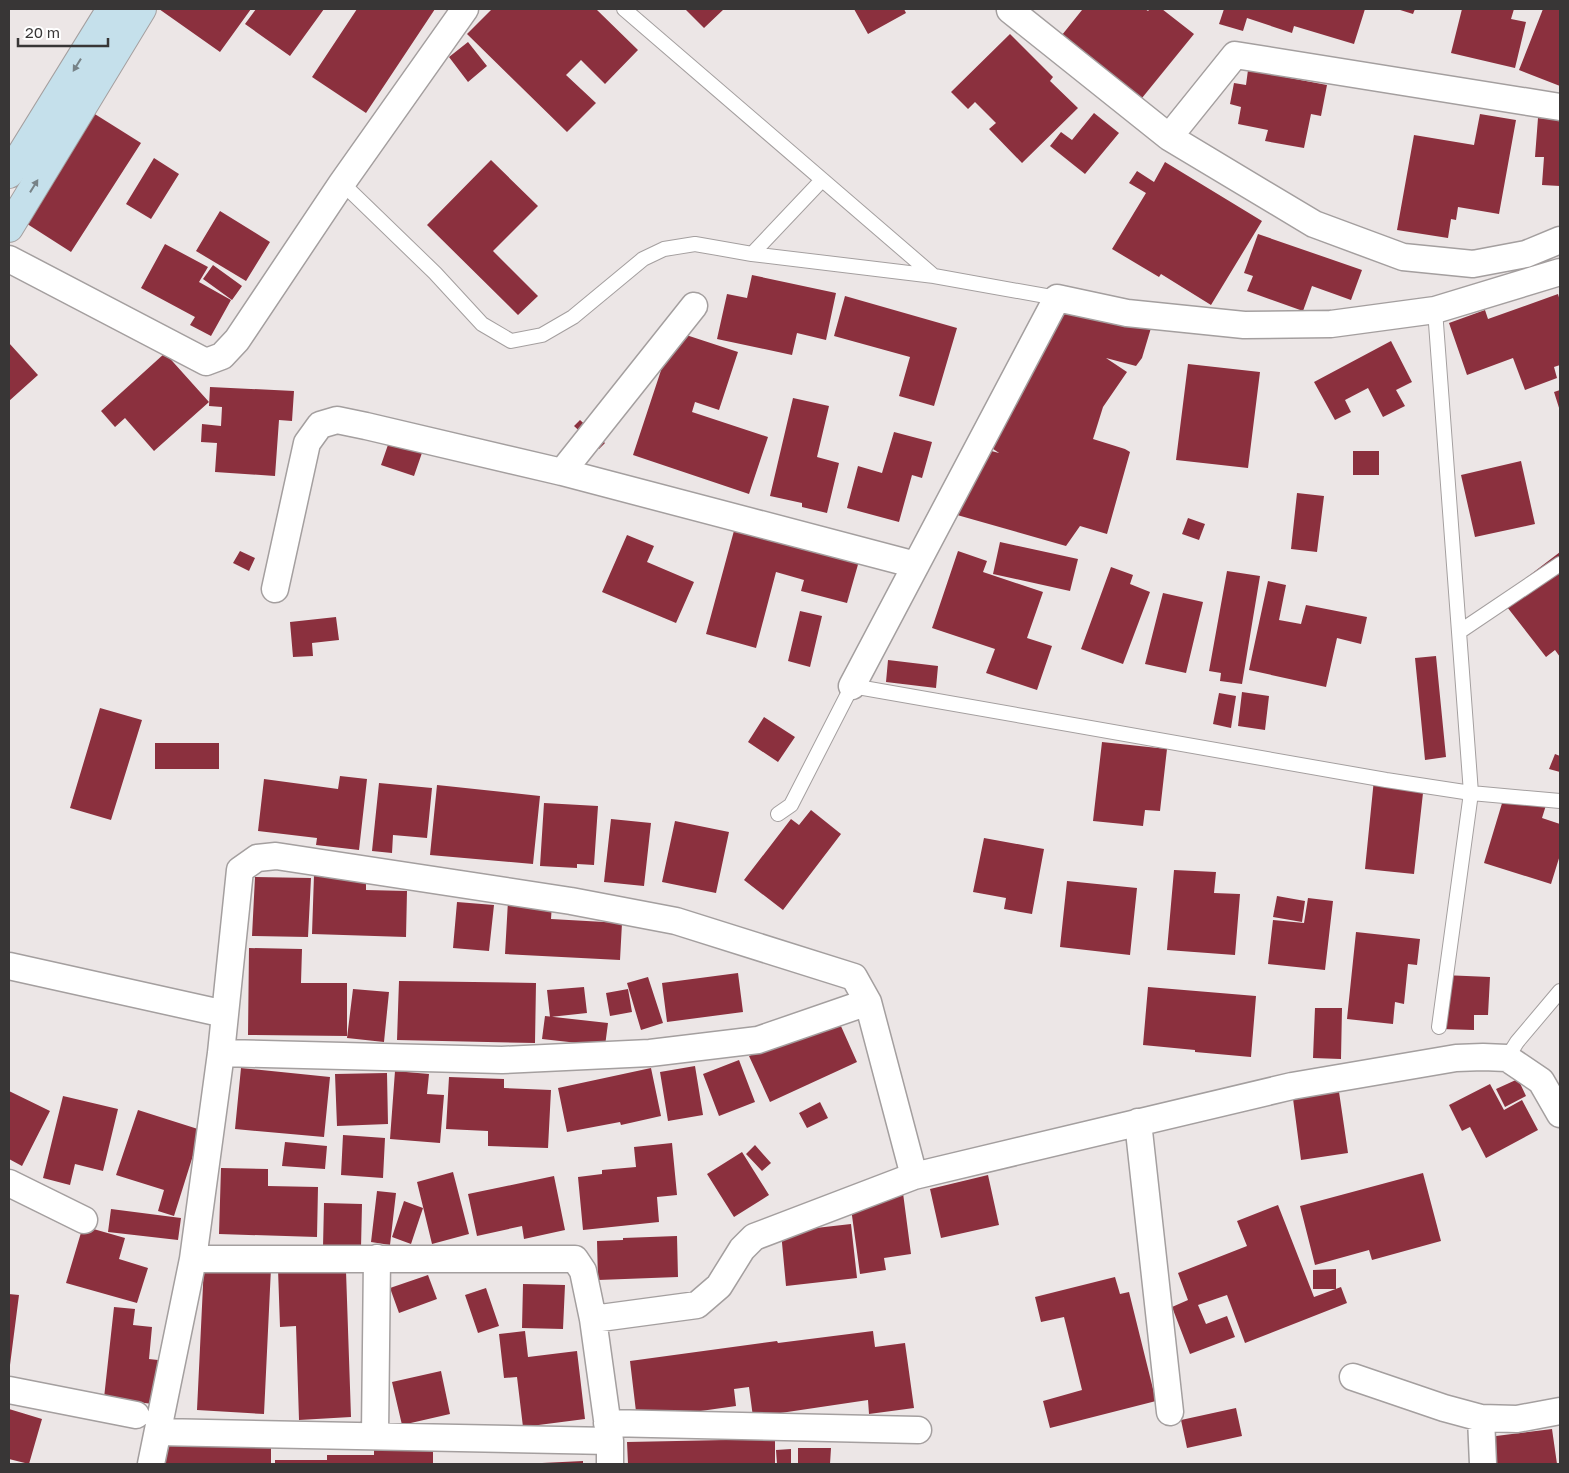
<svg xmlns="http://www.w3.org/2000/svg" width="1569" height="1473" font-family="'Golos Text',sans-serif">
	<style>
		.building { fill: #8b303e }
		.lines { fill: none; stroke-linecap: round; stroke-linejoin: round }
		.lane-casing { stroke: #a49f9f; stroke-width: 16 }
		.street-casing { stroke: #a49f9f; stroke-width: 29 }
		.secondary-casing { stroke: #a49f9f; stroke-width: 30 }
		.lane { stroke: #fff; stroke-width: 14 }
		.street { stroke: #fff; stroke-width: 26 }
		.secondary { stroke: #c5e0eb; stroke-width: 28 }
		.oneway { fill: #778287 }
	</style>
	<rect width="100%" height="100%" fill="#ece6e6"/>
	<path class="building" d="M159,9h92l-31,43z
		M256,9h68l-34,47 -45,-32z
		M357,9h78l-69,104 -54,-36z
		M492,9h104l42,41 -33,34 -24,-24 -15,15 30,28 -29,29 -100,-98z
		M685,9h39l-20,19z
		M854,9h50l2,4 -38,21z
		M1080,9h65l3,2 2,-2h12l32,25 -52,64 -80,-63 20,-25z
		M1224,9h141l-11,35 -60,-18 -2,7 -45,-15 -4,13 -24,-7z
		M1397,9h18l-2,5z
		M1462,9h52l-3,10 15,3 -11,46 -64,-15z
		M1543,9h17v77l-41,-16z
		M1010,34l43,43 -3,4 28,27 -56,55 -33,-34 7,-6 -21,-21 -7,7 -17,-17z
		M468,42l19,24 -19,16 -19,-25z
		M1248,70l79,15 -6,31 -10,-2 -7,34 -39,-7 3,-11 -30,-6 3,-17 -11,-3 4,-21 12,2z
		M90,111l51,32 -70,109 -50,-32z
		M1094,113l25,20 -34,41 -35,-28 11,-14 11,8z
		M1480,114l36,6 -17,94 -41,-7 -2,13 -5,-1 -3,19 -51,-8 17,-95 60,10z
		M1538,118l22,2v66l-18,-1 2,-28h-9z
		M154,158l25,16 -28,45 -25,-15z
		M491,160l47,46 -45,45 45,45 -20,19 -91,-90z
		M1165,162l97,59 -51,84 -50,-31 -2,3 -47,-28 34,-56 -17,-10 8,-12 17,11z
		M220,211l50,31 -24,39 -50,-30z
		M1258,234l104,36 -11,30 -39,-14 -9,25 -56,-20 6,-15 -9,-3z
		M165,244l43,23 -9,15 32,18 -20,36 -21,-11 5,-8 -54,-29z
		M213,265l29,21 -10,14 -29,-21z
		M752,275l84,18 -10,47 -29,-7 -5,22 -75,-16 10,-45 20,4z
		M1067,287l84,41 -9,30 -6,8 -30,-8 21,14 -24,35 -10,32 32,10 5,3 -23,82 -27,-8 -14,20 -123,-35 37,-63 19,5 -26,-18z
		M1558,294l2,7v64l-6,2 3,11 -32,12 -12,-32 -46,17 -18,-52 36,-13 3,9z
		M845,296l112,32 -23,78 -35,-10 11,-39 -76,-21z
		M674,331l64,21 -19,58 -24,-8 -3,10 76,25 -19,57 -116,-39z
		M1391,341l21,41 -16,8 9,16 -22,11 -15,-29 -23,12 6,12 -16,8 -21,-38z
		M9,343l29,32 -29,26z
		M165,353l44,49 -55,49 -29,-33 -10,9 -14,-16z
		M1188,364l72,8 -12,96 -72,-8z
		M210,387l84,4 -2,30 -13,-1 -4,56 -60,-4 2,-29 -16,-1 1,-18 19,2 1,-19 -13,-1z
		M1560,390v21l-6,-19z
		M793,398l36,8 -12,51 22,6 -12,50 -25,-6v-4l-32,-7z
		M580,420l25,23 -6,6 -25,-23z
		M894,432l38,10 -10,36 -10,-3 -13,47 -52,-14 11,-42 24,7z
		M390,439l33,11 -9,26 -33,-11z
		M1353,451h26v24h-26z
		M1521,461l14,63 -60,13 -14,-62z
		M1297,493l27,3 -7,56 -26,-3z
		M1188,518l17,6 -6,16 -17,-6z
		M735,527l124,34 -12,42 -46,-12 3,-11 -28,-8 -20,76 -50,-14z
		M627,535l27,11 -7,16 47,20 -18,41 -74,-31z
		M1000,542l78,17 -8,32 -77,-17z
		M240,551l15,7 -6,13 -16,-8z
		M958,551l29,10 -4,11 60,20 -16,46 25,8 -15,44 -51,-17 9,-24 -63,-21z
		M1560,552v105l-5,-7 -9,7 -46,-59z
		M1111,567l22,8 -3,9 20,8 -27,72 -42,-15z
		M1227,571l33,5 -18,108 -22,-3 1,-8 -12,-2z
		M1268,581l18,4 -7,35 22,4 5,-19 61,12 -6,27 -24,-6 -11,49 -77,-17z
		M1163,593l40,9 -17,71 -41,-9z
		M800,611l22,5 -12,51 -22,-6z
		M336,617l3,23 -27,3 1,13 -20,1 -3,-35z
		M1436,656l10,101 -21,3 -10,-102z
		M888,660l50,6 -2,22 -50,-6z
		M1242,692l27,4 -4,34 -27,-4z
		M1219,693l17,3 -5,32 -18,-4z
		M100,708l42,12 -31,100 -41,-12z
		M764,717l31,20 -17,25 -30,-20z
		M1102,742l65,7 -7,62 -15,-1 -2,16 -50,-5z
		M155,743h64v26h-64z
		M1555,754l5,2v16l-11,-3z
		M340,776l27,3 -8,71 -43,-5 1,-7 -59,-7 6,-52 74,10z
		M1374,779l50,5 -10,90 -49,-5z
		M379,783l53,5 -5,50 -34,-3 -1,18 -20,-2z
		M437,785l103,11 -7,68 -103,-9z
		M1506,790l41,12 -5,16 18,6v31l-9,29 -67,-21z
		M544,803l54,3 -4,59 -17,-1v4l-37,-2z
		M811,810l30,24 -58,76 -39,-30 47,-61 8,6z
		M611,819l40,4 -7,63 -40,-4z
		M675,821l54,11 -13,61 -54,-11z
		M984,838l60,11 -12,65 -28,-5 2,-11 -33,-6z
		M1174,870l42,2 -2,21 26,1 -5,61 -68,-5z
		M314,875l52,2v13l41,1 -1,46 -94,-3z
		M255,877l56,1 -3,59 -56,-1z
		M1067,881l70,7 -7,67 -70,-8z
		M1277,896l28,5 -3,21 -29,-5z
		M1308,898l25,3 -8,69 -57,-6 5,-44 31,3z
		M508,901l44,3 -1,15 71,4 -2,37 -115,-6z
		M457,902l37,3 -5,46 -36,-3z
		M1356,932l64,7 -3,26 -9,-1 -4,40 -9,-2 -2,22 -46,-5z
		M249,948l53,1 -1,34h46v53l-99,-1z
		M738,973l5,39 -76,10 -5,-39z
		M1443,975l47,2 -2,38h-14v15l-33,-1z
		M648,977l15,46 -22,7 -14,-47z
		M399,981l137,2 -1,60 -138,-3z
		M584,987l3,26 -37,4 -3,-27z
		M1148,987l108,9 -5,61 -56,-5v-2l-52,-5z
		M353,989l36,3 -5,50 -37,-4z
		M628,989l4,23 -22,4 -4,-23z
		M1315,1008h27l-1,51 -28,-1z
		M836,1015l21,47 -87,40 -21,-46z
		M545,1016l63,7 -3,23 -63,-7z
		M739,1060l16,42 -36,14 -16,-42z
		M695,1066l8,49 -35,6 -8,-49z
		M241,1068l89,9 -6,60 -89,-8z
		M651,1068l10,48 -40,9 -1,-3 -53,10 -9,-44z
		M395,1071l34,3 -2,20 17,1 -4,48 -50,-4z
		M387,1073l1,51 -51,2 -2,-52z
		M449,1077l55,2v9l47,2 -3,58 -60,-2v-15l-42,-2z
		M1518,1079l8,17 -21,11 -9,-18z
		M1490,1084l14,26 18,-10 16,30 -52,28 -16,-31 -8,4 -13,-26z
		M1338,1085l10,68 -47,7 -9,-69z
		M9,1091l41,20 -28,55 -13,-7z
		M63,1096l55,13 -15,62 -28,-7 -5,21 -27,-7z
		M820,1102l8,16 -21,10 -8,-15z
		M138,1110l63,20 -27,86 -16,-5 6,-21 -48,-15z
		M343,1135l42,3 -2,40 -42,-3z
		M285,1142l42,4 -2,23 -43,-3z
		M672,1143l5,52 -20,2 2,25 -76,8 -5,-53 24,-3v-4l34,-3 -2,-20z
		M755,1145l16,18 -9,8 -16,-17z
		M742,1152l27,43 -35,22 -27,-43z
		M221,1168l47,1v17l50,1 -1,50 -98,-3z
		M453,1172l16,62 -37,10 -15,-62z
		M1423,1173l18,68 -69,19 -3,-10 -54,15 -15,-59z
		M988,1175l11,50 -58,13 -11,-49z
		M554,1176l11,54 -41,9 -2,-13 -45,10 -9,-42z
		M377,1191l19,2 -6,52 -19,-3z
		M903,1193l8,61 -27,4 2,12 -26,4 -10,-73z
		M404,1201l19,7 -12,36 -19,-7z
		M324,1203l38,1 -1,44 -38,-1z
		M1278,1205l36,92 27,-10 6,16 -102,40 -18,-48 -29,10 8,19 21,-8 8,21 -45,17 -18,-47 16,-7 -10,-27 69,-27 -10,-25z
		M111,1209l70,9 -3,22 -70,-8z
		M851,1224l6,54 -71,8 -5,-54z
		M83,1226l42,12 -6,21 29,9 -11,35 -71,-20z
		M677,1236l1,41 -80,3 -1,-39 26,-1v-2z
		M204,1265l67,3 -7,146 -67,-4z
		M278,1269l68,2 5,146 -52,3 -3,-94 -16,1z
		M1336,1269v20h-23v-19z
		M428,1275l9,24 -38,14 -9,-25z
		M1115,1277l5,17 9,-2 27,109 -106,27 -7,-27 39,-11 -18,-73 -23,5 -6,-25z
		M523,1284l42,1 -2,44 -41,-1z
		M486,1288l13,38 -21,7 -13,-38z
		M9,1294l10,1 -9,70h-1z
		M114,1307l21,2 -2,16 19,2 -3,32 9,1 -5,44 -49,-6z
		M525,1331l3,26 49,-6 8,68 -62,8 -6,-50 -13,1 -5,-44z
		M873,1331l2,16 30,-4 9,65 -45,6 -1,-14 -115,17 -4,-30 -15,2 2,17 -99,14 -7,-59 147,-20 1,2z
		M441,1371l9,43 -48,11 -10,-43z
		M1236,1408l6,28 -55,12 -6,-28z
		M9,1409l33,10 -13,45 -20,-5z
		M1552,1429l5,35h-66l-3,-27z
		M775,1439v25h-147l-1,-22z
		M271,1444v20h-107l-1,-19z
		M798,1448h33l-1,16h-32z
		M374,1449h59v15h-158v-4h52v-5h47z
		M791,1449v15h-14l-1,-14z
		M583,1461v3h-41v-1z"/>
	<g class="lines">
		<defs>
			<path id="lane" d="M624,9l310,267 123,22
				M342,183l93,90 47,51 29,17 31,-6 31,-18 70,-58 21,-10 31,-5 57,10 182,22
				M752,254l70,-74
				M1435,310l36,483 -32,234
				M1459,632l101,-68
				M778,814l13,-9 61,-119 534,94 85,13 89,8
				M1507,1058l10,-16 43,-51"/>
			<path id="street" d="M1010,10l159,127 145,87 89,33 70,7 53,-10 34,-14
				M1169,137l66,-82 325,52
				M9,259l197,103 16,-6 15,-16 105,-157 123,-174
				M562,472l132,-166
				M275,589l32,-146 13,-18 17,-5 29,6 196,46 354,93
				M852,686l205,-388 70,15 117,12 87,-1 104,-14 125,-38
				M9,966l216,48
				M221,1053l281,7 148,-7 108,-13 110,-38
				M1138,1122l32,290
				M9,1183l75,37
				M193,1259h382l8,12 10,48 17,122v23
				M593,1319l104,-14 22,-19 23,-37 12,-12 160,-61 378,-90 164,-28 27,-1 24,1 34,23 19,33
				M1353,1377l91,31 37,10 36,1 43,-8
				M9,1390l127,25
				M1481,1418l2,46
				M607,1423l311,7
				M158,1432l452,9
				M375,1435l2,-177
				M151,1464l42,-205 28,-206 19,-183 17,-12 19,-2 295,45 105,20 178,56 14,25 46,174"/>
			<path id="secondary" d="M9,174l102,-165
				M9,228l133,-219"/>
		</defs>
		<use href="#lane" class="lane-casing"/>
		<use href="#street" class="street-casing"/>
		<use href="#secondary" class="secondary-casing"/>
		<use href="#lane" class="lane"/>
		<use href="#street" class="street"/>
		<use href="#secondary" class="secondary"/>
	</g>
	<defs><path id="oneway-solid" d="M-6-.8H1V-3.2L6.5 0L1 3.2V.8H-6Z" transform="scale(1.25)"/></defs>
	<g class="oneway">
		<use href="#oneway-solid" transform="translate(77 65) rotate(122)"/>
		<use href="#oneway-solid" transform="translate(34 186) rotate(-58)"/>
	</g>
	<rect width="1569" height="1473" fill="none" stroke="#383636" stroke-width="20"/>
	<path d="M18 38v8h90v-8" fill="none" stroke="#383636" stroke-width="2.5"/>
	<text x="25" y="38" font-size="15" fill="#383636" stroke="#ffffff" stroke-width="4" paint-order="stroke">20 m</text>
</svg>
